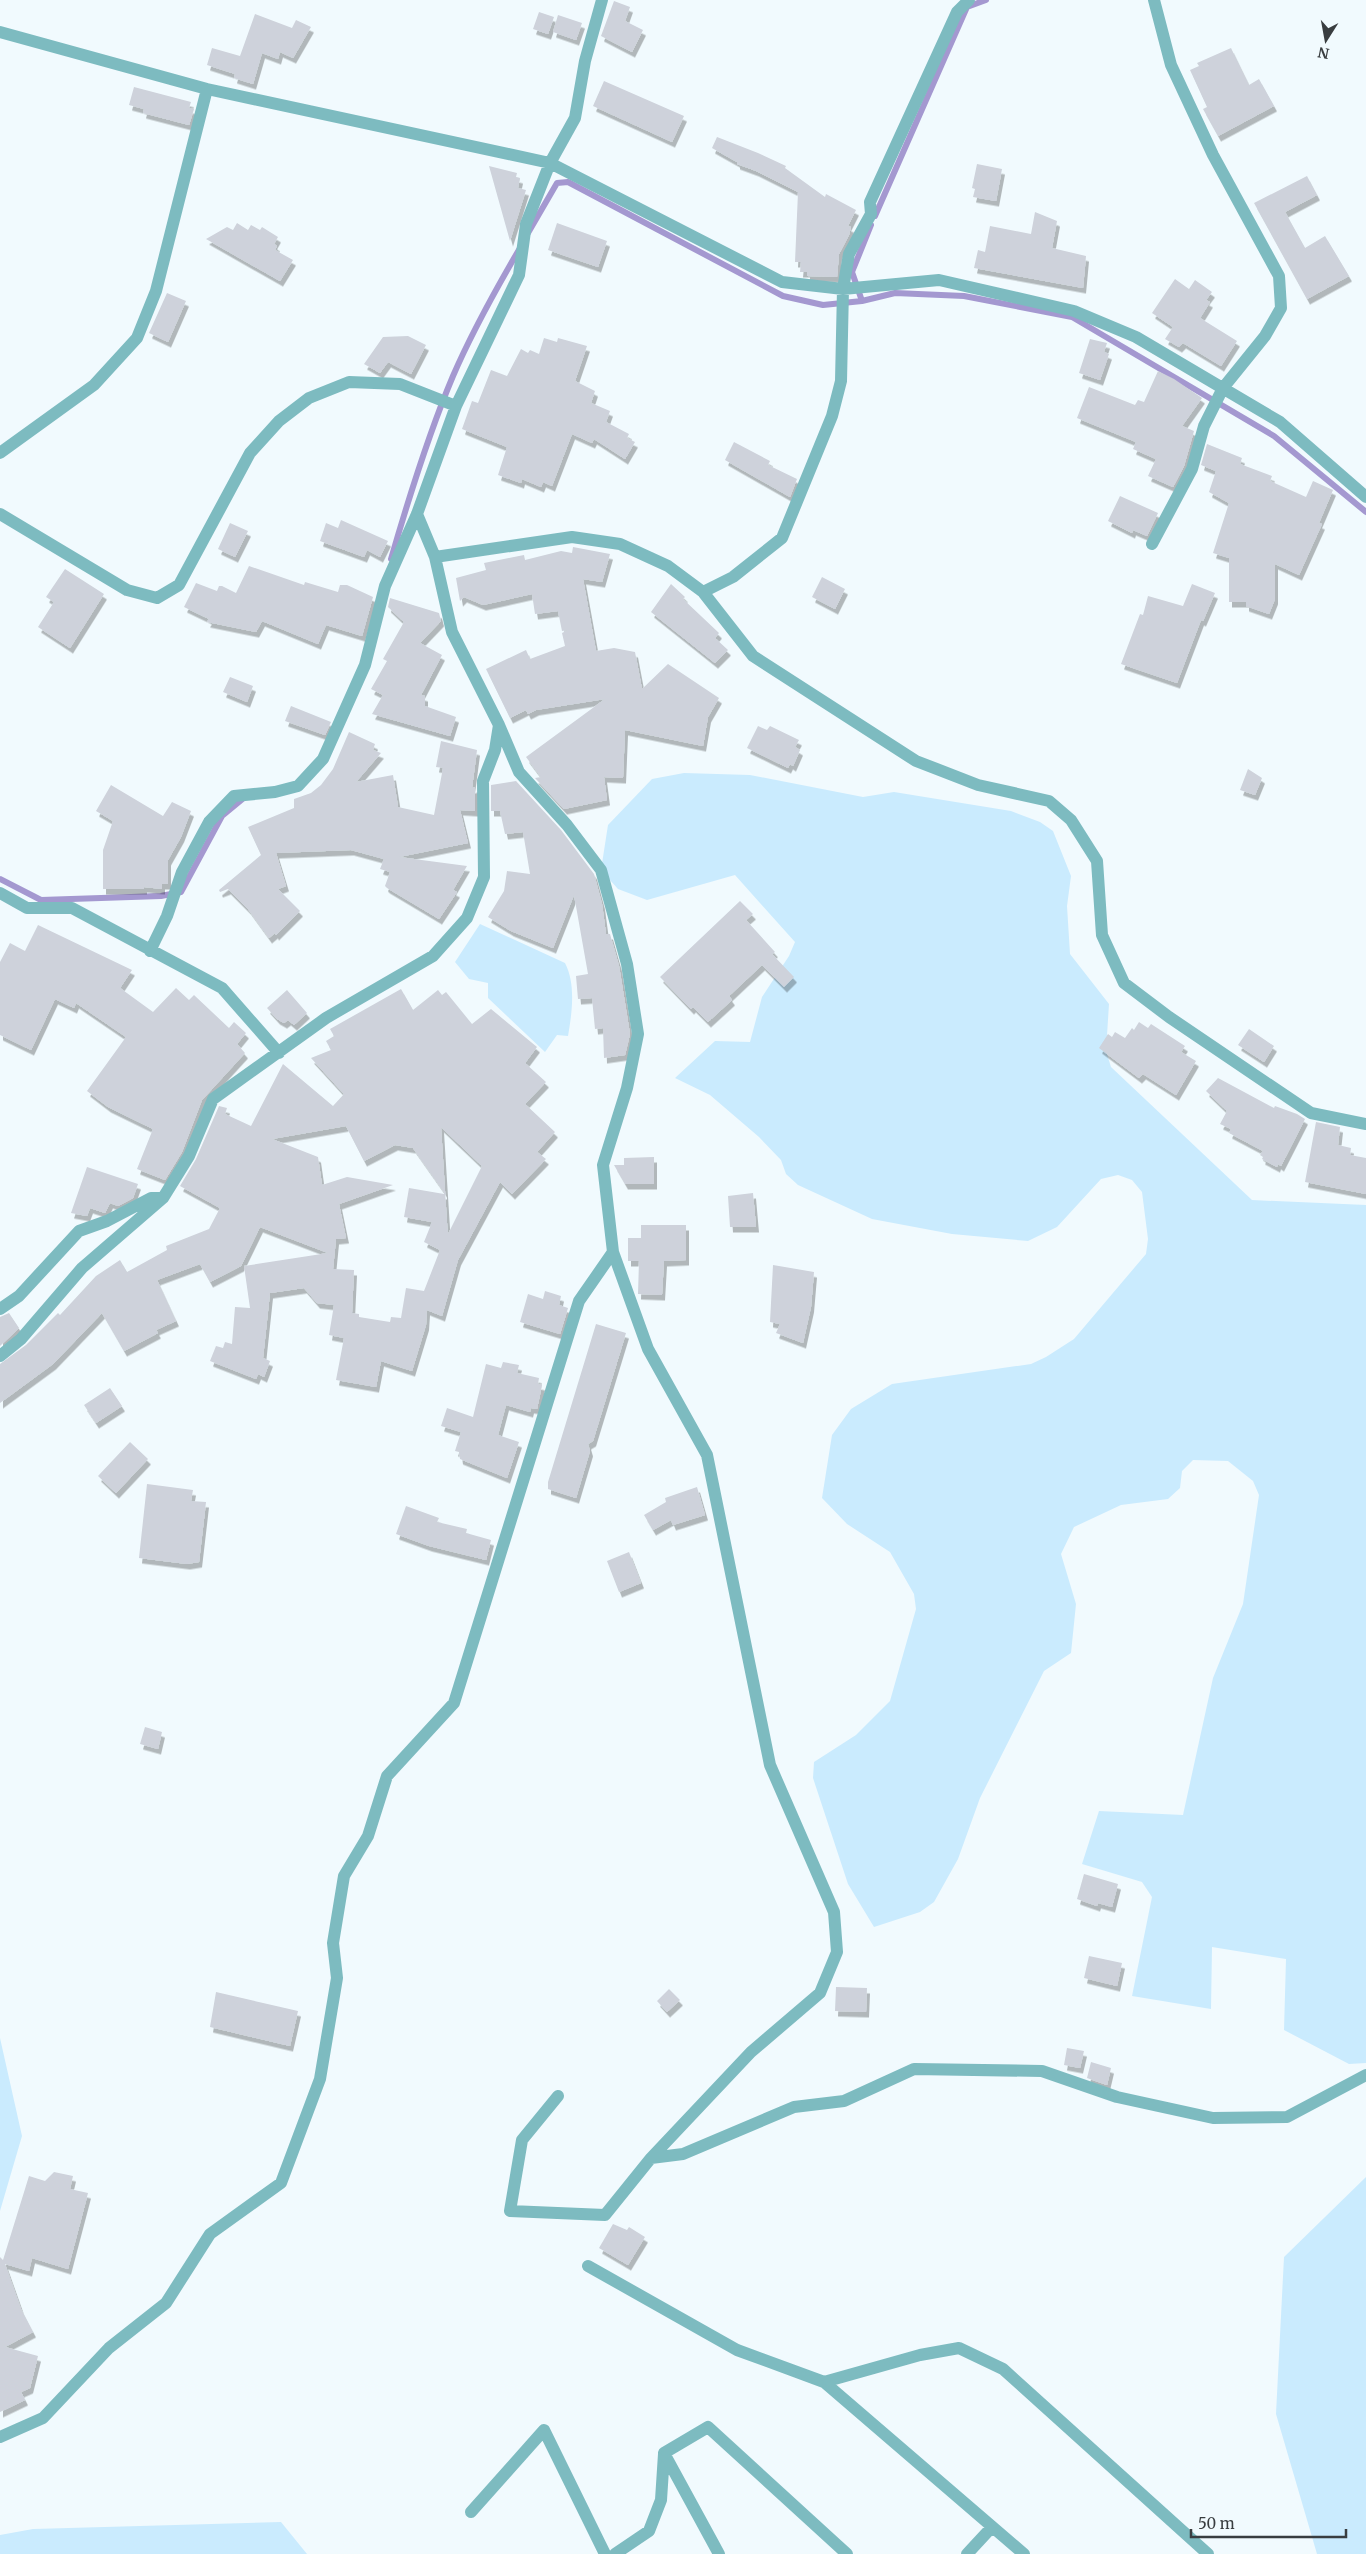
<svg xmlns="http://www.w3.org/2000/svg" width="1366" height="2554" font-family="Merriweather,serif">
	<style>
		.green { fill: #caebfe }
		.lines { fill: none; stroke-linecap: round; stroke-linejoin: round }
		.stream { stroke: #a498d0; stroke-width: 6 }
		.building { fill: #ced2db; fill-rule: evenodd; filter: url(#shadow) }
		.minor { stroke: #7dbbc0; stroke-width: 12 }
	</style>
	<defs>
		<filter id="shadow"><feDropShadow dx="3" dy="5.5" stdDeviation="0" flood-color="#0004"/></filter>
	</defs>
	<rect width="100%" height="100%" fill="#f1fafe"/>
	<path class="green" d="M684,773l66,2 113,22 31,-5 117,19 29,11 13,9 18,45 -4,30 3,48 39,50 -3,47 5,16 141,133 114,5v858l-17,1 -65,-34 2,-71 -74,-12 -1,62 -79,-13 20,-99 -10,-15 -60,-18 17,-53 84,4 30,-137 30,-74 16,-109 -6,-14 -25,-20 -35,-1 -11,11 -2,17 -12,11 -47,6 -47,22 -13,27 15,50 -5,49 -27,18 -64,127 -22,61 -24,43 -14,10 -46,15 -26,-43 -35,-106 1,-16 42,-27 34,-34 26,-92 -2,-15 -24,-42 -43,-28 -25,-26 10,-63 19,-26 41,-25 139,-20 15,-7 28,-18 72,-85 2,-15 -6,-47 -10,-12 -14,-5 -17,4 -44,48 -29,14 -76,-7 -80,-15 -74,-34 -12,-11 -5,-14 -22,-23 -49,-42 -35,-17 40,-37 35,1 12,-45 27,-41 6,-14 -60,-67 -88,25 -29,-11 -17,-19 7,-45 44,-46z
		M480,924l85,39c11,21 7,50 3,73l-11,-1 -12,17 -57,-54v-15l-19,-4 -14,-17z
		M0,2038l22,98 -22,75z
		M1366,2177v377h-49l-41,-140 8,-157z
		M281,2522l26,32h-307v-19l33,-6z"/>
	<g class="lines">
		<path class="stream" d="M875,216l92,-209 19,-7
			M528,233l29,-50 11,-1 215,114 40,9 39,-4 -10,-29 19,-47
			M862,301l33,-8 69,3 108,21 202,119 92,76
			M391,559c18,-62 37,-124 62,-183 19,-44 43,-87 67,-128
			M0,879l41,21 120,-4 20,-4 41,-76 23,-19"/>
	</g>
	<path class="building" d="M614,1l16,6 -5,14 18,9 -11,22 -31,-16z
		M539,12l15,5 -6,17 -15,-5z
		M255,14l37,14 4,-8 15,7 -18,31 -13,-6 -2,7 -16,-6 -9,31 -19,-6 1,-4 -28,-9 5,-17 28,8z
		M558,15l24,8 -6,17 -23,-8z
		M1231,48l18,37 10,-6 15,27 -56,30 -15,-27 4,-2 -17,-37 9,-4 -2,-3z
		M604,81l80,35 -12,26 -79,-36z
		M134,87l57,15 -2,6 5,1 -5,16 -46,-12 1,-4 -15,-4z
		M717,137l41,16 28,13 -1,2 40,29 1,-3 30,16 -8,16 3,1 -2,8 -10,19 -2,23 -30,-1v-4h-7l1,-10h-6l3,-70 -42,-21 -19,-7v-2l-25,-14z
		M977,164l25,5 -6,32 -23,-4 2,-8 -3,-1z
		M489,166l28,7 -1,4 4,1 -2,10 8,2 -16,51z
		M1307,176l10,19 -32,17 20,36 20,-12 24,40 -42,23 -53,-96z
		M1035,212l22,9 -5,27 34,8 -3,32 -109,-20 4,-18 7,2 5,-26 41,8z
		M237,223l11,7 3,-5 9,5 2,-3 16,10 -4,7 3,2 -2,4 18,10 -13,21 -74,-42 21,-12 6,3z
		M557,223l50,18 -9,26 -50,-17z
		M1175,279l14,10 6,-9 17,12 -6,8 4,2 -10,16 37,23 -16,25 -38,-23 -4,4 -14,-8 8,-12 -21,-14z
		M167,293l19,8 -18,41 -19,-9z
		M408,336l18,9 -15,29 -23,-12 -8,11 -16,-9 19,-27z
		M544,338l13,4 1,-4 29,8 -12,35 20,10 -4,12 19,8 -4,11 23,12 -2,4 8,4 -10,17 -31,-20 -2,4 -20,-9 -20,52 -9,-4 -2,5 -19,-8 -1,4 -23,-8 9,-28 -45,-18 10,-28 6,2 13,-33 16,6 14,-27 7,4 2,-3 9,4z
		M1090,339l17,4 -3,9 5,2 -9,26 -21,-7z
		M1158,371l16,8 28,19 -20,28 12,5 -10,35 -11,21 -25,-11 8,-17 -23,-10 3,-7 -59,-24 12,-31 46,18 3,-5 6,2z
		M734,442l36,19 -2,4 29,14 -7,18 -65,-37z
		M1207,444l35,14 -2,6 32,12 -2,5 36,16 7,-16 20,9 -14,33 3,1 -23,51 -24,-11v35l-6,15 -23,-8v-4h-17v-44l-16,-5 16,-50 -20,-11 7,-21 -15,-6z
		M1120,496l38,17 -11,23 -14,-6 -1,3 -24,-12z
		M341,520l47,21 -8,16 -13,-7 -3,7 -44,-16 6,-18 12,5z
		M230,523l18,8 -13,26 -17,-8z
		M573,547l37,7 -8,28 -19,-3 13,72 18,-3 21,4 7,37 26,-25 51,34 -11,19 -5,29 -78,-16 -2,48 -19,-1 3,23 -43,9 -29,-31 6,-1 -15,-20 79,-58 -69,11 -8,4 -2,-4 -16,8 -24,-49 40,-19 4,9 35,-13 -3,-13 6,-3 -6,1 -4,-20 -23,3 -3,-20 -49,11 -19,-8 -4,4 -4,-23 30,-8 -2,-7 40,-8 1,5 36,-9 11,2z
		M249,566l55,19 1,-3 33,10 2,-7h7l26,12 -11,39 -36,-11 -8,19 -56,-23 -6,11 -49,-10 2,-3 -25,-12 12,-24 21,8 2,-5h3l14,7z
		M65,569l39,25 -34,54 -32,-21 16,-25 -8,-5z
		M822,577l23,12 -10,20 -23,-12z
		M671,584l14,13 -2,2 36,34 -4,5 13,12 -13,13 -64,-51z
		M1192,584l23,9 -12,28 -2,-1 -24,63 -56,-19 19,-50 3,1 5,-19 35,10z
		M390,598l49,15 2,8 -21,22 22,12 -21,40 4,1v10l31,11 -6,19 -78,-22 11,-19 -12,-6 16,-28 -4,-2 21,-37 -16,-15z
		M230,677l23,9 -6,16 -24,-10z
		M291,706l40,16 -6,13 -40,-14z
		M758,726l9,4 3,-4 29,14 -4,7 5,3 -7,16 -3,-2 -2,4 -41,-20z
		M349,732l26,12 -2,6 8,3 -25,29 37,-7 5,32 36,8 9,-47 -7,-1 5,-26 36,9 -5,38 3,-1v24l-15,-1 8,33 -69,14 68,9 -14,24 4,2 -18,27 -52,-31 -2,-2 5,-14 -10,-3 4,-10 -33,-9 -75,3 10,33 -8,3 22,22 -24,24 -1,-2 -6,5 -21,-29 -20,-20 -8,3 -1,-2 42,-35 -13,-28 46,-19v-9l17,-6 10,-8 12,-16z
		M1248,769l14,9 -7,17 -15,-5z
		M516,781l45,49 33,44 8,30 4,30h4l9,32 11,68 -5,21 -21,3 -1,-30 -8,1 -3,-31 -14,1 -2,-23 12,-2 -14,-79 -21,53 -42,-17 -23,-14 16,-26 3,-20 23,3 -7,-42 -18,2 -5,-23h-9v-26z
		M111,785l52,31 9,-14 19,9 -10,26 -13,23v24h-6v5l-18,-2v2h-41v-39l10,-29 -17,-10z
		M740,901l13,13 -7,6 29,32 -3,2 22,23 -10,10 -22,-22 -33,31 3,4 -24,22 -15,-15 -2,2 -31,-32z
		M38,925l94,45 -12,18 33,24 23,-24 13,12 5,-5 35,33 5,-6 12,11 -9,11 8,9 -43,47 -20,52 -17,28 -28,-11 16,-40 -45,-22 -21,-16 39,-54 -50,-34 -2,5 -19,-9 -24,51 -31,-15v-73l10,-19 15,8z
		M401,989l12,21 25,-20 4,5 4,-3 26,32 19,-15 46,38 -12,16 21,19 -21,22 30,28 -18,20 9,7 -34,35 -12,-12 -42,78 -16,56 -15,-6 -1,15 -14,46 -31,-10 -5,26 -40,-7 8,-42 -15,-3 5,-30 -17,-2 -13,-15 -34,5 -7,65 7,3 -6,16 -6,-3 -2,5 -46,-18 6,-15 7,2 2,-6 7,2 3,-37 15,1 -6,-42 84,-13 -68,-26 -19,39 -31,16 -10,-18 -43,16 19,41 -20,9 2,3 -34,18 -22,-38 -49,51 -53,39v-39l26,-19 32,-32 2,2 36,-39 24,-16 7,12 40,-22 -1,-4 43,-17 11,-21 -40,-22 16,-27 23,-53 8,2 -2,6 26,12 32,-62 50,42 11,-12 -33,-36 20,-8 -5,-9 8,-5 -4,-7zM346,1126l18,35 31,-16 18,3 31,44v2l-35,-6 -5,29 28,5 -8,20 16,8 -16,41 -18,-3 -5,30 -10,-1 -1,5 -31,-5v-3l-7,-1 2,-43 -21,-1 3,-30 10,-1 -7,-34 54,-19 -46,-8 -25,8 -4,-28 -46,-18zM441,1127l41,39 -34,68 -1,-11z
		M287,990l20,23 -13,12 -6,-5 -4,3 -7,-4 -10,-11z
		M1139,1022l9,6 3,-4 34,22 -4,6 15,9 -20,34 -33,-21 -4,4 -40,-30 9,-14 4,3 3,-5 10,6 7,-10 2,2z
		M1249,1029l25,17 -10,16 -26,-17z
		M1218,1078l56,30 1,-2 22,8 8,5 -24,47 -3,-2 -1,3 -15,-8 1,-2 -3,-2 3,-4 -34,-18 2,-4 -11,-5 7,-13 -21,-20z
		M1316,1122l24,5 -2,18 13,3 -1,7 16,3v36l-61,-12z
		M654,1157v27h-29l-11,-19h10v-7z
		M87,1167l51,17 -5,14 -15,8 -8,-3 -5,10 -15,-5 -3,8 -16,-3z
		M753,1193l3,34h-26l-2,-31z
		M641,1225h45v35l-22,1 -2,34 -24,-1 1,-33h-11v-23h13z
		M773,1265l41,7 -3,35 -8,36 -27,-10 4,-9 -10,-2z
		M545,1291l16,5 -2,9 9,3 -8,26 -40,-12 8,-28 15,5z
		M9,1313l10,15 -19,18v-29z
		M596,1324l30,9 -33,108 -5,3 2,7 -14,47 -28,-9v-7z
		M503,1362l16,3 -2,8 22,5 -1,6 4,1 -5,24 -6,-1 -1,4 -24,-7 -8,30 21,7 -12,36 -47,-19 -1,-7 -4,-1 6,-19 -20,-6 6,-18 26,9 13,-53 15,4z
		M110,1388l12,18 -26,17 -12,-18z
		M130,1442l18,17 -32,34 -18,-17z
		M147,1484l46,6 -2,11 15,1 -7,60 -12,2 -48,-6z
		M697,1487l8,28 -32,10 -2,-5 -18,10 -9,-15 22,-13 -1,-4z
		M406,1506l33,12 -2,4 30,7 -1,4 25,7 -5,20 -57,-14 -33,-12z
		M629,1552l12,31 -22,9 -12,-31z
		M145,1727l17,5 -4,17 -18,-5z
		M1084,1874l34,10 -6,23 -14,-4 -1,3 -20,-7z
		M1089,1956l33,7 -5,23 -33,-8z
		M836,1987l31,1 -1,24 -31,-1z
		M669,1989l11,11 -13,12 -10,-11z
		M216,1992l82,19 -8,35 -80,-19z
		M1067,2048l17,3 -4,17 -16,-3z
		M1091,2062l20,6 -4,17 -20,-7z
		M54,2172l19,4 -3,13 18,4 -20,76 -36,-11 -3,13 -24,-7 16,45 12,23 -28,15 33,9 -8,32 -9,4 4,8 -25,12v-155l3,3 26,-84 16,5z
		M613,2224l14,6 2,-3 16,10 -17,28 -29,-17z"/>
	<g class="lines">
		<path class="minor" d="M0,32l207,57 343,74 232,119 61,7 96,-9 135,31 62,26 144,85 86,75
			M0,453l94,-68 43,-47 19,-47 51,-202
			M0,514l127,76 30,8 22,-13 71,-132 29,-32 30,-23 40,-16 51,2 56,22
			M1152,544l40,-75 12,-43 19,-38 42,-52 16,-28 -2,-32 -66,-121 -42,-90 -17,-65
			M435,557l137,-20 48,7 48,22 35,26 50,64 163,105 62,24 71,16 22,19 26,41 5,74 22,48 45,34 142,96 55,11
			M703,592l30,-15 49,-39 50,-122 9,-35 2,-92 6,-35 22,-40 -1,-12 87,-190 12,-12
			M499,725l20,47 48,53 34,45 26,94 11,70 -11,54 -24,77 10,87 35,97 59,106 63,310 64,147 3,40 -17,41 -69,59 -100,106
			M0,893l27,15h45l150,80 57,65
			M150,951l17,-35 15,-44 27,-50 25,-26 41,-4 23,-6 25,-27 42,-94 20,-79 32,-72 39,-108 63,-131 7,-51 24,-61 25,-45 10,-57 17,-61
			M0,1309l19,-13 60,-65 28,-10 44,-23h12
			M0,1356l21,-17 61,-71 81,-70 26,-42 24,-57 113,-81 107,-62 34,-38 17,-41 -1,-96 12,-31 4,-25 -47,-93 -17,-75 -18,-43
			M558,2096l-36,44 -12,71 95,4 46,-57 32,-4 111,-47 50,-6 70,-32 128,2 75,26 96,21 74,-1 79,-42
			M588,2266l149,84 87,32 200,172
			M824,2382l96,-27 39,-7 44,21 205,185
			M0,2437l43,-19 66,-70 57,-45 44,-69 71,-51 39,-104 17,-101 -4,-35 11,-67 24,-40 19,-60 67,-73 125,-402 34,-49
			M471,2512l73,-82 61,124
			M615,2554l34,-23 12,-31 3,-46
			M719,2554l-55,-101 44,-26 139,127
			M967,2554l25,-27"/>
	</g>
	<g transform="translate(1326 40) rotate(191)" stroke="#f1fafe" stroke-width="4" paint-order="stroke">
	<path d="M0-4L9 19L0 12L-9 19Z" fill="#393d40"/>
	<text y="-8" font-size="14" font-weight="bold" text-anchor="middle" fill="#393d40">N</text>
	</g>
	<path d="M1191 2529v8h155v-8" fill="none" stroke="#393d40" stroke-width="2.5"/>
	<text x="1198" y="2529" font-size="15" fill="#393d40" stroke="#f1fafe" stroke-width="4" paint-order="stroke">50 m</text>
</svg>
